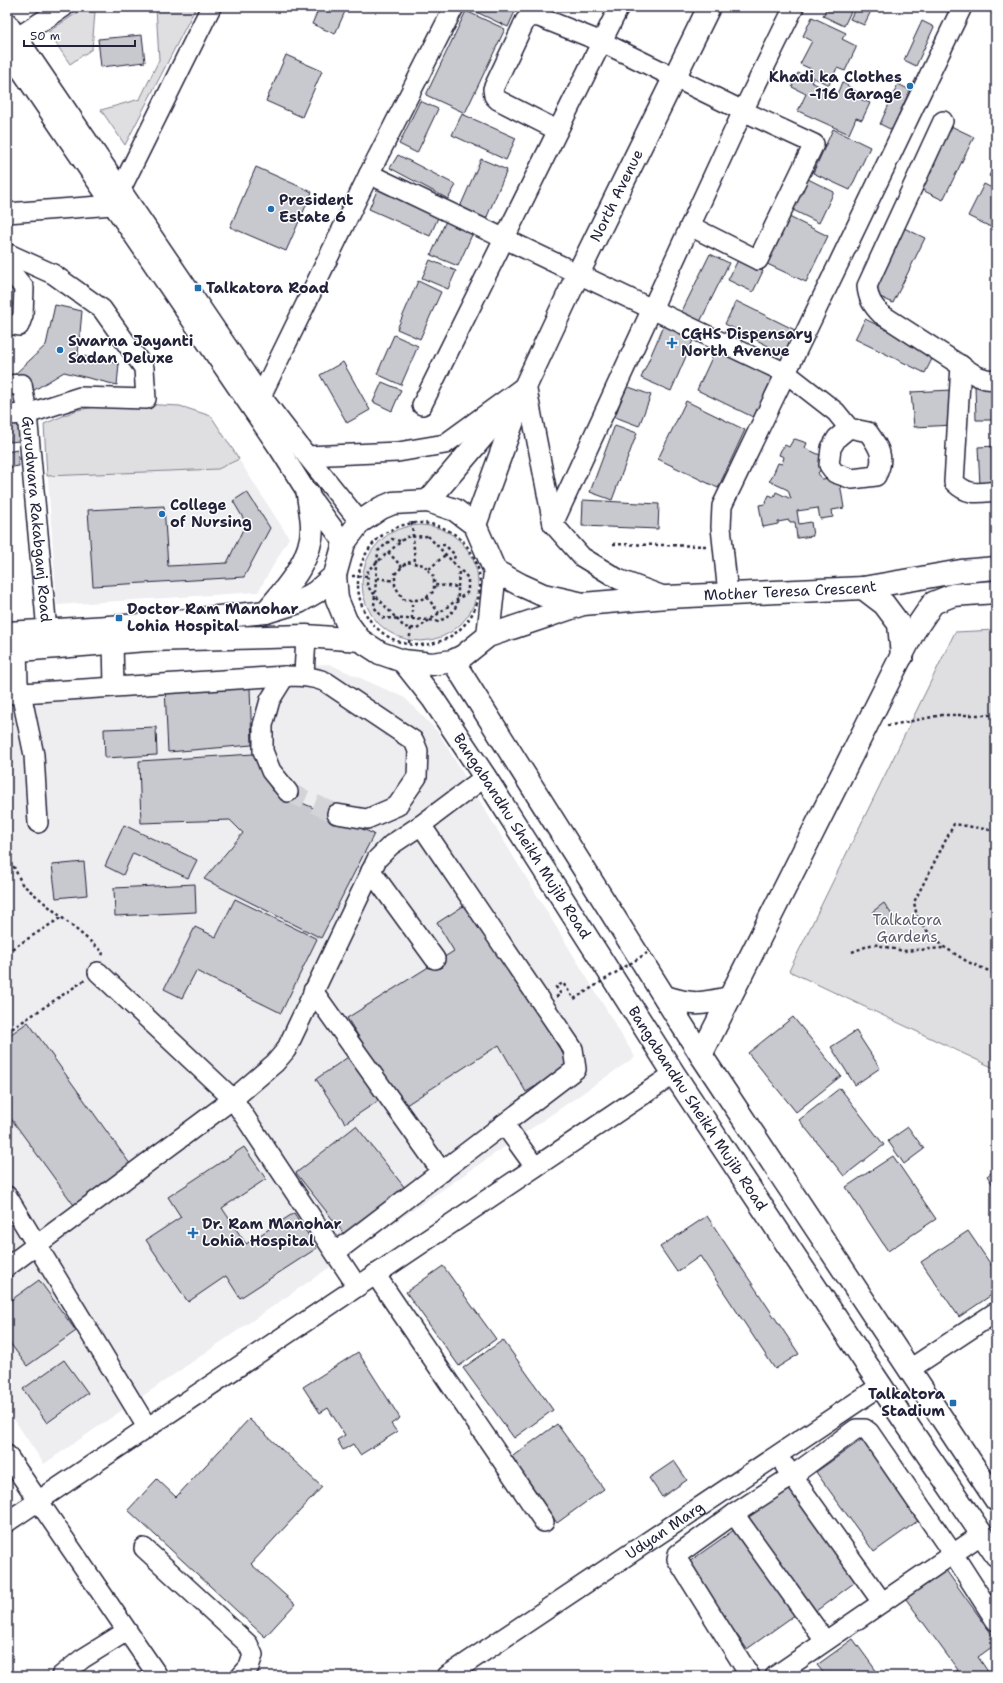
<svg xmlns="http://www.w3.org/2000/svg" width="1003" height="1683" font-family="'Shantell Sans',sans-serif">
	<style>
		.built { fill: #eeeef1 }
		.green { fill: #dfdfe2; stroke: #80808e }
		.building { fill: #c8c8cf; stroke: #22223b }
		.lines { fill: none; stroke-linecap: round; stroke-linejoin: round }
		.minor-tunnel { stroke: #d3d3d8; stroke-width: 19; stroke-dasharray: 19 10; stroke-linecap: butt }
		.minor-casing { stroke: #22223b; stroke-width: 22 }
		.major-casing { stroke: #22223b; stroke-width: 25 }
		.path { stroke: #22223b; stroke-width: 2.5; stroke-dasharray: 3 3; stroke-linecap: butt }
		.minor { stroke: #fff; stroke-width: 19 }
		.major { stroke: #fff; stroke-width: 22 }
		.path-bridge { stroke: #22223b; stroke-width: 2.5; stroke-dasharray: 3 3; stroke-linecap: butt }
		.poi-dot { fill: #1f6fb2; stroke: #fff; stroke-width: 1.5 }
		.labels { text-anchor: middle; stroke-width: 3; stroke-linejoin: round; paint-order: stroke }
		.poi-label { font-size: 15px; font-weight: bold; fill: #22223b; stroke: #fff; text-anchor: start }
		.street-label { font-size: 15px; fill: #22223b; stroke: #fff }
		.park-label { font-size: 15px; fill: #5b5b6d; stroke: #fff }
	</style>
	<rect width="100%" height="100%" fill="#fff"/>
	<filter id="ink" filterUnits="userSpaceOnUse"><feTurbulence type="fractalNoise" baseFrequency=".025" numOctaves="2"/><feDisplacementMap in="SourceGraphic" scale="8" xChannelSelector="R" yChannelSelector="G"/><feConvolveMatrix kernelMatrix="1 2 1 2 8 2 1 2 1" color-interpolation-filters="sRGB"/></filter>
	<g filter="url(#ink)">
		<path class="built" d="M180,406l31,10 78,122 -31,54 -201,13 -13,-181 33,-14z
			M329,664l76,34 33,34 197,325 -591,407 -37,-55v-725z"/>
		<path class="green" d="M156,7h40l-71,138 -24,-35 39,-11 19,-39z
			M80,11l15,1 -3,37 -22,15 -22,-32z
			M120,403l60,3 31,10 28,43 -21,10 -171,7 -3,-52 33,-14z
			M362 583a58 58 0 1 1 116 0a58 58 0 1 1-116 0Z
			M996,630v439l-207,-98 166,-339z"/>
		<path class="building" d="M312,7h35l-12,27 -23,-10 6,-14z
			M471,7h46l-9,20 -38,-18z
			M827,7h26l-9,19 -21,-10z
			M856,7h17l-9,18 -14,-6z
			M466,11l39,18 -40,84 -39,-18z
			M812,17l34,16 -4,6 14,7v2l-11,23 -8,-3 -8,17 -19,-9 3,-6 -13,-6 12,-23 -9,-5z
			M922,21l12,6 -18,39 -12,-6z
			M142,35l3,27 -44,5 -3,-28z
			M286,55l36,16 -20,46 -36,-16z
			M805,72l8,6 -2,4 17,8 -2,5 9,4 7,-17 15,10 -2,5 15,6 -8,17 -6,-2 -7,16 -51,-23 8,-17 -14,-7 6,-14 6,2z
			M898,84l12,6 -18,40 -12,-6z
			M420,101l18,8 -21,44 -18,-9z
			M462,114l54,24 -10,22 -54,-25z
			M951,126l23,11 -31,63 -23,-11z
			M833,129l37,18 -20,43 -37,-17z
			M398,155l58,30 -8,14 -58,-31z
			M481,159l26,11 -21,49 -26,-12z
			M996,162v18l-7,-4z
			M256,167l56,25 -26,59 -56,-24z
			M808,179l26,13 -15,31 -26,-13z
			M984,184l12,6 -1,39 -27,-13z
			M379,186l61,27 -10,23 -61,-27z
			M448,216l27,12 -17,38 -27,-11z
			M787,216l41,20 -22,46 -41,-19z
			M904,228l21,10 -32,65 -21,-10z
			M710,254l19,9 -29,59 -19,-9z
			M430,260l26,11 -8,18 -26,-11z
			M738,260l25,11 -10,21 -25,-12z
			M418,281l23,11 -21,47 -23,-10z
			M736,301l59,29 -11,24 -59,-30z
			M55,305l27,6 -4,44 41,9 -2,21 -53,-13 -33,20 -17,-17 32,-30z
			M865,319l70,34 -10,20 -70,-34z
			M664,325l30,13 -23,53 -30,-13z
			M394,335l24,11 -17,39 -24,-11z
			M715,351l59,27 -19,40 -58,-28z
			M343,362l27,48 -23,13 -27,-48z
			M382,382l19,8 -9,21 -19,-9z
			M996,384v36h-20l-1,-35z
			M626,386l25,9 -12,31 -24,-9z
			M952,390l2,35 -40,2 -3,-35z
			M686,401l59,29 -27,58 -60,-29z
			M18,420l2,21 -10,1 -2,-21z
			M615,425l22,8 -25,67 -22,-8z
			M795,439l12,4 -2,5 19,9 -1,10 -5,6 4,6 17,-2 5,31 -12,2 1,7 -13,2 -2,-11 -21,3 2,13 12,-2 2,14 -16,2 -2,-16h-5l-1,-2 -11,2v2l-15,3 -4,-22 6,-1 4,-9 5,2 2,-5 15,7 -3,-9 -19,-9 2,-2 7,-16 4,1 2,-7 -5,-2 2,-5 4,-5 4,2 4,-7z
			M996,446v38l-16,1 -2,-38z
			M17,450l2,16 -12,2v-16z
			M247,492l23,36 -26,49 -151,9 -5,-76 76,-4 4,60 59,-3 19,-40 -13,-22z
			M583,500l76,4 -1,25 -76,-3z
			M165,688h85l2,57 -84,7z
			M156,727l1,28 -52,3 -1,-29z
			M254,754l18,36 102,44 -53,104 -117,-59 39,-46 -13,-13 -89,3 -2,-62z
			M124,825l73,35 -9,18 -55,-25 -10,22 -18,-9z
			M84,862l3,33 -31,3 -4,-33z
			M195,884l1,28 -81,4 -1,-28z
			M235,899l82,40 -36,74 -85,-42 -14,27 -18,-9 31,-62 21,10z
			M468,903l102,162 -44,27 -27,-47 -96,62 -56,-89 107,-67 -17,-28z
			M884,903l10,15 -12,9 -10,-15z
			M793,1017l48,59 -45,36 -48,-59z
			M28,1022l105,146 -57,40 -69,-95v-76z
			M856,1031l24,37 -25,17 -24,-38z
			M354,1053l30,44 -39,26 -29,-44z
			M840,1088l44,57 -40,31 -45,-56z
			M356,1126l49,62 -60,47 -49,-62z
			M908,1127l16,22 -20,15 -16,-23z
			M244,1147l22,32 -44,29 24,36 48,-31 23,35 -77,50 -14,-22 -38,26 -42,-62 35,-23 -13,-20z
			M893,1156l43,63 -48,32 -42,-64z
			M996,1169v20l-9,-13z
			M707,1216l92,138 -24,15 -75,-113 -23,16 -17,-25z
			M968,1231l28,41v20l-37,25 -38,-55z
			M443,1266l53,73 -37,27 -53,-74z
			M39,1280l37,51 -49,35 -20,-27v-36z
			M503,1340l50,70 -39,28 -51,-70z
			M358,1352l42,66 -9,6 6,8 -37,23 -7,-11 -10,6 -6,-10 8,-5 -17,-27 -8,5 -17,-26z
			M64,1360l24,33 -41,30 -24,-34z
			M249,1419l73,68 -71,77 44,40 -30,33 -137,-127 29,-31 19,18z
			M557,1424l47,65 -47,34 -47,-65z
			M864,1438l58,80 -48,34 -58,-80z
			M674,1461l13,19 -25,17 -13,-19z
			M790,1485l68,95 -42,31 -69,-96z
			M738,1527l61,85 -52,37 -61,-85z
			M943,1566l53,74v4l-18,13 13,19h-42l9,-6 -55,-75z
			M853,1639l27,37h-54l-9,-11z"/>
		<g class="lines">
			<path class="minor-tunnel" d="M288,792l49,22"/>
			<defs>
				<g id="minor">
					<path d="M7,22l254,374 46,60 53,66"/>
					<path d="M7,44l57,-37"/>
					<path d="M7,50l273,400 28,44 36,49"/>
					<path d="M943,121l-76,165c1,12 5,19 14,28l96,62 9,3 10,1"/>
					<path d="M557,130l-59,-30 -4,-4 -1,-7 32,-68 5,-5 9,1 63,25 141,69 71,33 -56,116 -68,-34"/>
					<path d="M369,174l417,199 50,39 13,16 19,4c11,15 18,26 8,44l-24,3 -17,-6 -6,-8 2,-17 6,-10 12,-10"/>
					<path d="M7,213l106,-8 98,-198"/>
					<path d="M7,255h4l42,19 49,35 42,59 2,31 -66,-2 -53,17 -20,1"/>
					<path d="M7,324l12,2 4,-11 1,-27 -12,-15 -1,-18"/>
					<path d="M961,365l-7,117c14,14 24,11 42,9"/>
					<path id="s1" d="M7,385l15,-1 5,30 20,217"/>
					<path d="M261,396l108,-222 85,-167"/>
					<path d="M422,405l197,-398"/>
					<path d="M307,456l91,-4 47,-8 81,-59 27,139 29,33 36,22 48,18"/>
					<path d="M553,524l190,-413 51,-104"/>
					<path d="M728,594l-7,-67 1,-21 240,-499"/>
					<path d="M113,642l1,44"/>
					<path d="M17,650l1,33 3,10 13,62 4,68"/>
					<path d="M304,675l2,-39"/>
					<path d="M285,676l-15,24 -7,25v26l8,20 17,21"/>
					<path d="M7,694l278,-18c15,0 27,0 41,6l88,59 4,10 -1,26 -20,29 -30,13 -30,-5"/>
					<path d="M371,871l64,88"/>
					<path d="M98,972l135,127 124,187"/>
					<path d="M313,991l129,181"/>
					<path d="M504,1124l31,43"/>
					<path d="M7,1196l140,231"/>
					<path d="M336,1252l240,-183 -3,-20 -152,-224"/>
					<path d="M7,1267l226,-168 42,-36 11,-13 91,-191 14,-14 30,-20 64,-48"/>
					<path d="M375,1274l169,248"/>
					<path d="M910,1369l86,-57"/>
					<path d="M7,1455l151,221"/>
					<path d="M785,1466l97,136"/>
					<path d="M734,1514l91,127"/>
					<path d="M7,1522l667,-448"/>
					<path d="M144,1548l104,96 5,11 -4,12 -8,9"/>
					<path d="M61,1676l21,-17 45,-28"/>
					<path id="s2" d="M447,1676l435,-291"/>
					<path d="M750,1676l-73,-117 1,-5 56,-40 58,-38 64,-47h9l4,3 84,122 43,67"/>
					<path d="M775,1676l207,-142"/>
				</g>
				<g id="major">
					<path d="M428,501l89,-105"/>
					<path id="s3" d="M475,525l51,-140 52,-111 131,-267"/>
					<path d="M495,571l26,14 22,10 40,9"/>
					<path d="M863,588l21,16 15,20 3,32"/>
					<path d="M266,612c20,-24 46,-51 46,-85 0,-11 -3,-22 -4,-33"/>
					<path d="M7,633l135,-8 124,-13 33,-10 17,-10 19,-17"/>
					<path id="s4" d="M488,636l7,-65 -20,-46 -20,-15 -27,-9 -35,2 -12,5 -21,14 -16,21 -9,32 2,24 9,22 14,19 20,13 23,8 29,3 21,-3 10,-5 25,-20 95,-32 84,-7 196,-9 98,-17 35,-3"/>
					<path d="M7,651l139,-11 160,-4 54,4"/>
					<path id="s5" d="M403,661l30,38 52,78 189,297 219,330 103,151"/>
					<path d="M453,661l248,394 295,445"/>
					<path d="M665,997c28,9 37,7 65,1"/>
					<path d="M701,1055l213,-424 19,-28 20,-8 43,-3"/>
				</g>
			</defs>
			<use href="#minor" class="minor-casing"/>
			<use href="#major" class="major-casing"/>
			<path class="path" d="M412,522l3,41
				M358 584a61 61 0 1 1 122 0a61 61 0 1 1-122 0Z
				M428,536l40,42v14l-51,37 -13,-2 -37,-41 1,-16 38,-33z
				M400,541l-8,-2 -14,12 -4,56 9,11 47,2 9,2c17,-12 19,-13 19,-35l-24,-2
				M613,544l93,2
				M436,545h9l10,10 -2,8
				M388,552l14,15
				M428,570l6,7v14c-11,10 -16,10 -31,8l-8,-13v-12l12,-12 17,3 4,5 17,-15
				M352,576h16
				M377,578l18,3
				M458,587l1,-17
				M427,597l12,16
				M412,619v-19
				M409,643l2,-15
				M887,726l55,-11h54
				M996,831l-42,-7 -40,78 4,20 26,25 24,15 28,12
				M7,868l7,-1 8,17 81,68 -1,5
				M7,952l55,-35
				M852,952l21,-8 30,7 41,-3
				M556,997l5,-3 -5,-7 7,-4 11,16
				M7,1023l3,7
				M7,1032l78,-52"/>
			<use href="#minor" class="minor"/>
			<use href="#major" class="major"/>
			<path class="path-bridge" d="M574,999l73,-46"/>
		</g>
	</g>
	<g class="poi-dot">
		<circle cx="910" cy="86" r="4"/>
		<circle cx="271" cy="209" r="4"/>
		<rect x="194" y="284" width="8" height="8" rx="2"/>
		<path d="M670 337h4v4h4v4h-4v4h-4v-4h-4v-4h4z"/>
		<circle cx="60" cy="350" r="4"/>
		<circle cx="162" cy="514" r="4"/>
		<rect x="115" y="614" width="8" height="8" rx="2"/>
		<path d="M191 1227h4v4h4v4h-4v4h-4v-4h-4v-4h4z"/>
		<rect x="949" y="1399" width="8" height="8" rx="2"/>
	</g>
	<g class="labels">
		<g class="poi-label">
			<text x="902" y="82" text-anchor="end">Khadi ka Clothes<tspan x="902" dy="17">-116 Garage</tspan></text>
			<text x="279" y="205">President<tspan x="279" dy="17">Estate 6</tspan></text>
			<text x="206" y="293">Talkatora Road</text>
			<text x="681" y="339">CGHS Dispensary<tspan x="681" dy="17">North Avenue</tspan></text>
			<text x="68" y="346">Swarna Jayanti<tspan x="68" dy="17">Sadan Deluxe</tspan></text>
			<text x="170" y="510">College<tspan x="170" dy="17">of Nursing</tspan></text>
			<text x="127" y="614">Doctor Ram Manohar<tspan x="127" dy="17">Lohia Hospital</tspan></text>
			<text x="202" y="1229">Dr. Ram Manohar<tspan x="202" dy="17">Lohia Hospital</tspan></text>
			<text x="945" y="1399" text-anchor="end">Talkatora<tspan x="945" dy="17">Stadium</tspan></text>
		</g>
		<g class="street-label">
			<text dy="5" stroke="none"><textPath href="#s3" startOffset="359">North Avenue</textPath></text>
			<text dy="5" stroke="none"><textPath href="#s1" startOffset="151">Gurudwara Rakabganj Road</textPath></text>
			<text dy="5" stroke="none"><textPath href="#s4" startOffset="823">Mother Teresa Crescent</textPath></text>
			<text dy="5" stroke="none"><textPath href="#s5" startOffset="212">Bangabandhu Sheikh Mujib Road</textPath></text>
			<text dy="5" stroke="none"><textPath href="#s5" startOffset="536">Bangabandhu Sheikh Mujib Road</textPath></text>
			<text dy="5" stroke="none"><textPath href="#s2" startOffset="262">Udyan Marg</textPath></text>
		</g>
		<g class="park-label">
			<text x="907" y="925">Talkatora<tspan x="907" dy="17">Gardens</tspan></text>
		</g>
	</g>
	<rect width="1003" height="1683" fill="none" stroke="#fff" stroke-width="24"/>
	<rect x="12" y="12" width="979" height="1659" fill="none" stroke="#22223b" stroke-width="1.5" filter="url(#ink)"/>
	<path d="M24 40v6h111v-6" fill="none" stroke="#22223b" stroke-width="2"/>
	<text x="30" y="40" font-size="12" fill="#22223b" stroke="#ffffff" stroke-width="3" paint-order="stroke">50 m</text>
</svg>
